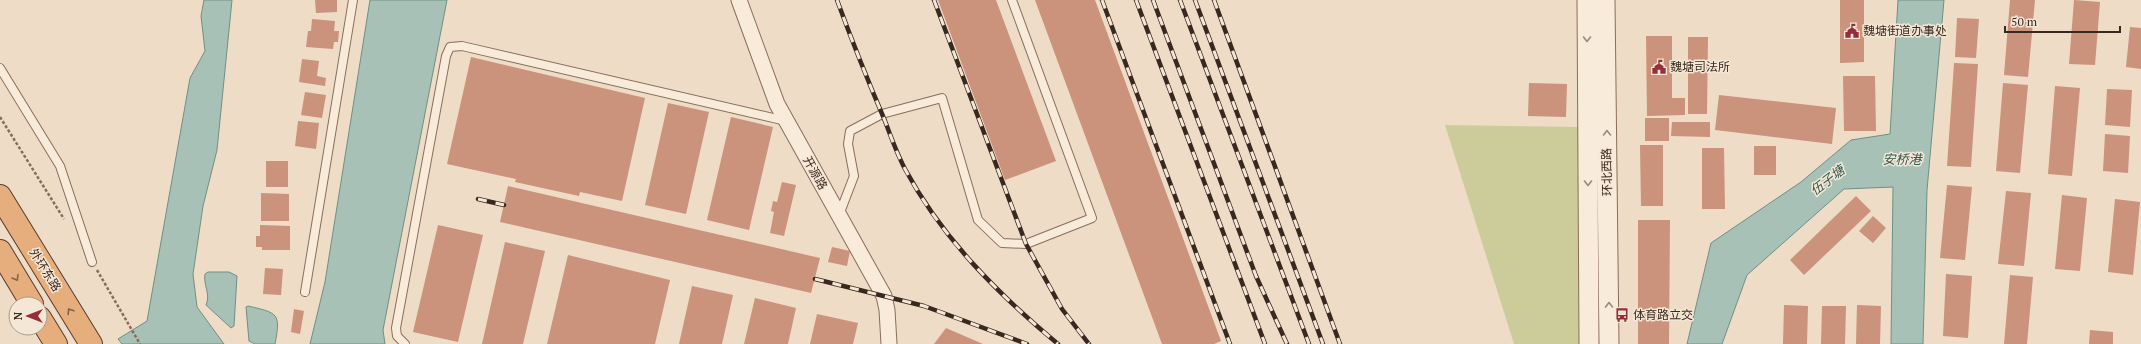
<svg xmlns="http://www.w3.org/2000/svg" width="2141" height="344" font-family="'PT Serif','Noto Sans SC',serif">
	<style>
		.green { fill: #cccb9a }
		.water { fill: #a7c1b6; stroke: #6e9083 }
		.building { fill: #cb927c }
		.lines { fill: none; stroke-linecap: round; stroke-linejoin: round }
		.service-casing { stroke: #896d5c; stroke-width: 10 }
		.minor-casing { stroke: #896d5c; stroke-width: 17 }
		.tertiary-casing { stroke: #896d5c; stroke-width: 21 }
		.trunk-casing { stroke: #573c30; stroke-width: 24 }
		.path { stroke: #896d5c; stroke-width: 2.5; stroke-dasharray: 3 2; stroke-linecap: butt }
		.service { stroke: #f8ebd9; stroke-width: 8 }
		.minor { stroke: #f8ebd9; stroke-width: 15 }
		.tertiary { stroke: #f8ebd9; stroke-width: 19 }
		.trunk { stroke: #e6ae7c; stroke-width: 22 }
		.rail-casing { stroke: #39281f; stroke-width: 4.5 }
		.rail { stroke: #f5e7d5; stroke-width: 3; stroke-dasharray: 9; stroke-linecap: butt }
		.oneway { stroke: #988a7c }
		.oneway2 { stroke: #876449 }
		.labels { text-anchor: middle; stroke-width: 3; stroke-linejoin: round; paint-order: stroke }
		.poi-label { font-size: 12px; fill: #39281f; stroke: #f5e7d5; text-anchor: start }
		.street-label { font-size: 12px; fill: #39281f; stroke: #f5e7d5 }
		.water-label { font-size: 13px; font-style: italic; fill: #2f5850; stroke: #f5e7d5 }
	</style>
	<rect width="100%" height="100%" fill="#eedcc6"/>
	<path class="green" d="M1445,125l133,2 1,217h-65z"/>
	<path class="water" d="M204,0h28l-15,150 -14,56 -10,68 4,33 27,37h-102l-4,-5 29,-18 43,-243 15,-27 -4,-35z
		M370,0h77l-64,330 2,14h-75l15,-62z
		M1898,0h46l-17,190 -4,154h-32l2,-157 -49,2 -97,86 -25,69h-35l24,-101 90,-61 50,-42 39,-6z
		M208,272h21l8,4 -3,50 -3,2 -25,-23c5,-11 -3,-20 -1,-31z
		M248,306c30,7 33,7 27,38h-20l-6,-3 -3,-34z"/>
	<path class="building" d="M315,0h22v12l-21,1z
		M938,0h58l60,161 -51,19z
		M1035,0h60l126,341 -7,3h-52z
		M1840,0h24v62l-24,1z
		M2010,0h25l-7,77 -24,-2z
		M2074,0l26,2 -5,63 -26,-1z
		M1957,18l22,1 -3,39 -21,-1z
		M312,19l23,2 -1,10h5l-1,11h-4l-1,7 -27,-2 2,-16h3z
		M2130,27l11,1v41l-15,-2z
		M1646,36h26v62h13v17l-38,1z
		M1688,37h20l-1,77h-19z
		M471,57l174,41 -23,103 -42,-9 -1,4 -64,-14 1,-3 -69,-15z
		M302,59l17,2 -2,15 9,2 -1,8 -26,-4z
		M1954,63l24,1 -7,103 -24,-1z
		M1843,76h32l1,55h-32z
		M1529,83l38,1 -1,33 -38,-1z
		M2003,83l25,2 -8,88 -24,-2z
		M2055,86l25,2 -8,88 -24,-2z
		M2107,89l25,1 -2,37 -25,-2z
		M305,92l21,3 -4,23 -21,-3z
		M1719,95l117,13 -4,36 -117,-14z
		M668,103l41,9 -23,102 -41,-9z
		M731,117l42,10 -24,103 -42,-10z
		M1645,118h24v23h-24z
		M298,121l21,2 -3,26 -21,-3z
		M1672,122h38v15l-39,-1z
		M2105,134l25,2 -2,37 -25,-2z
		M1640,145h23v61h-22z
		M1754,146h22v29h-22z
		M1702,148h22l1,61h-23z
		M266,161h22v26h-22z
		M782,182l14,3 -12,51 -14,-3 4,-21 -3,-1 2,-10 4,1z
		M1947,185l25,2 -7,73 -25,-2z
		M508,186l312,72 -9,35 -311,-71z
		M2006,191l25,2 -7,73 -26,-2z
		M261,193l28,1v27h-28z
		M2062,195l25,3 -7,73 -25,-2z
		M1856,196l15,15 -67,64 -14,-15z
		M2115,199l25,3 -7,73 -25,-3z
		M1873,216l13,12 -13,15 -14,-12z
		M1638,220h32l-1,124h-31z
		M260,225l30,1v24h-28v-3h-6v-11h4z
		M438,225l45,10 -25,107 -45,-10z
		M505,242l40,9 -22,93h-41z
		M832,247l18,4 -3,15 -19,-4z
		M568,255l102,25 -15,64h-108z
		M265,268l18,1 -2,26 -18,-1z
		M1946,274l26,2 -4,62 -25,-2z
		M2010,275l23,2 -6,67h-23z
		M692,286l41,9 -11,49h-43z
		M755,298l41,10 -8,36h-44z
		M1784,305l24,1 -1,38h-24z
		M1857,305l24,1 -1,38h-24z
		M1822,306h24l-1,38h-24z
		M294,309l10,2 -4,23 -9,-2z
		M817,314l41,9 -5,21h-43z
		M946,328l37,16h-49z
		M2090,330l23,2v12h-24z"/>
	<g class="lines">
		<defs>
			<path id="service" d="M0,68l60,98 32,96
				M839,215l15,-39 -6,-32 2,-13 32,-17 60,-16 36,122 24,23 24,1 66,-26 -80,-218
				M305,292l48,-292
				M405,344l-8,-8 -1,-8 50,-272 4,-9 12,-1 324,75"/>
			<path id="minor" d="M739,0l38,104 107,192 3,14 2,34"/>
			<path id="tertiary" d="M1587,0l2,344
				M1605,0l4,344"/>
			<path id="trunk" d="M0,196l91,148
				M0,251l32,53
				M40,318l16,26"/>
		</defs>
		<use href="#service" class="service-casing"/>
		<use href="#minor" class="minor-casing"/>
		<use href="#tertiary" class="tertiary-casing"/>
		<use href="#trunk" class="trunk-casing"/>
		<path class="path" d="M0,117l64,102
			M97,270l43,74"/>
		<use href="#service" class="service"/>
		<use href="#minor" class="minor"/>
		<use href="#tertiary" class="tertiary"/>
		<use href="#trunk" class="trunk"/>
		<defs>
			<path id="rail" d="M837,0c15,41 31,81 48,121 6,16 12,33 20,48 37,69 93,125 153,175
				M934,0l92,244 36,65 27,35
				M1102,0l128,344
				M1136,0l129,344
				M1153,0l103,276 31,68
				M1180,0l129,344
				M1195,0l128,344
				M1214,0l126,344
				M478,199l26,6
				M815,279l109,27 103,38"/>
		</defs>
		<use href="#rail" class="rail-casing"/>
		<use href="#rail" class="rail"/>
	</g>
	<defs><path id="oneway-chevron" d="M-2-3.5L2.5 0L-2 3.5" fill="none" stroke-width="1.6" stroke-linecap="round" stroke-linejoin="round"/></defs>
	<g class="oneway">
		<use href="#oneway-chevron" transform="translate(1587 39) rotate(90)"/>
		<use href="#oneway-chevron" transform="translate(1607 133) rotate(-91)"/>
		<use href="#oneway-chevron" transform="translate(1588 183) rotate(90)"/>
		<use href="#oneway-chevron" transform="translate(1609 305) rotate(-91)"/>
	</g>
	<g class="oneway2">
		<use href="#oneway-chevron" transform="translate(16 278) rotate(59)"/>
		<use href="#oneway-chevron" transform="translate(70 311) rotate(-122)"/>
	</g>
	<defs>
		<symbol id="civic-bare" viewBox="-9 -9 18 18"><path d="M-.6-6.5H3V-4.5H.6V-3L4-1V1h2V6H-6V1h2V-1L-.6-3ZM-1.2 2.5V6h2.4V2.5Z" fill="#972d3c" stroke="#f5e7d5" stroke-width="2.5" paint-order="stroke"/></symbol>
		<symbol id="bus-bare" viewBox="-9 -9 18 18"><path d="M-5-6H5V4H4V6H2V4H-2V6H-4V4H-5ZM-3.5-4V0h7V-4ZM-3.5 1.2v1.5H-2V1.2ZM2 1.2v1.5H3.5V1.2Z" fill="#972d3c" stroke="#f5e7d5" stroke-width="2.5" paint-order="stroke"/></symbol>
	</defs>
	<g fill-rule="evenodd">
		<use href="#civic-bare" x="1842" y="21" width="20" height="20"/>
		<use href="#civic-bare" x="1649" y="57" width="20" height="20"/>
		<use href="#bus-bare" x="1612" y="305" width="20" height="20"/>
	</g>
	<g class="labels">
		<g class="poi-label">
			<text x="1863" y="35">魏塘街道办事处</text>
			<text x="1670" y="71">魏塘司法所</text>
			<text x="1633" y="319">体育路立交</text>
		</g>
		<g class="street-label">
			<text transform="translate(1607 172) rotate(-91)" y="4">环北西路</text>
			<text transform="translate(815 173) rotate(61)" y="4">开源路</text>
			<text transform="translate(45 270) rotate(58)" y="4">外环东路</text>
		</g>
		<g class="water-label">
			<text x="1902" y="164">安桥港</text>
			<text transform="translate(1827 180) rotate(-38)" y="5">伍子塘</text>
		</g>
	</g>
	<g transform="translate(28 316) rotate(270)"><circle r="19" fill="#f5e7d5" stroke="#aa9b8c"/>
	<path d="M0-3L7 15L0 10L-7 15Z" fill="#972d3c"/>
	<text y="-6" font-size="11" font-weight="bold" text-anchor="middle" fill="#39281f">N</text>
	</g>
	<path d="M2005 26v6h115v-6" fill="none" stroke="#39281f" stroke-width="2"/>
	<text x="2011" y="26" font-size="12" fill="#39281f" stroke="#f5e7d5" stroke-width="3" paint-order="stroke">50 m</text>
</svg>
